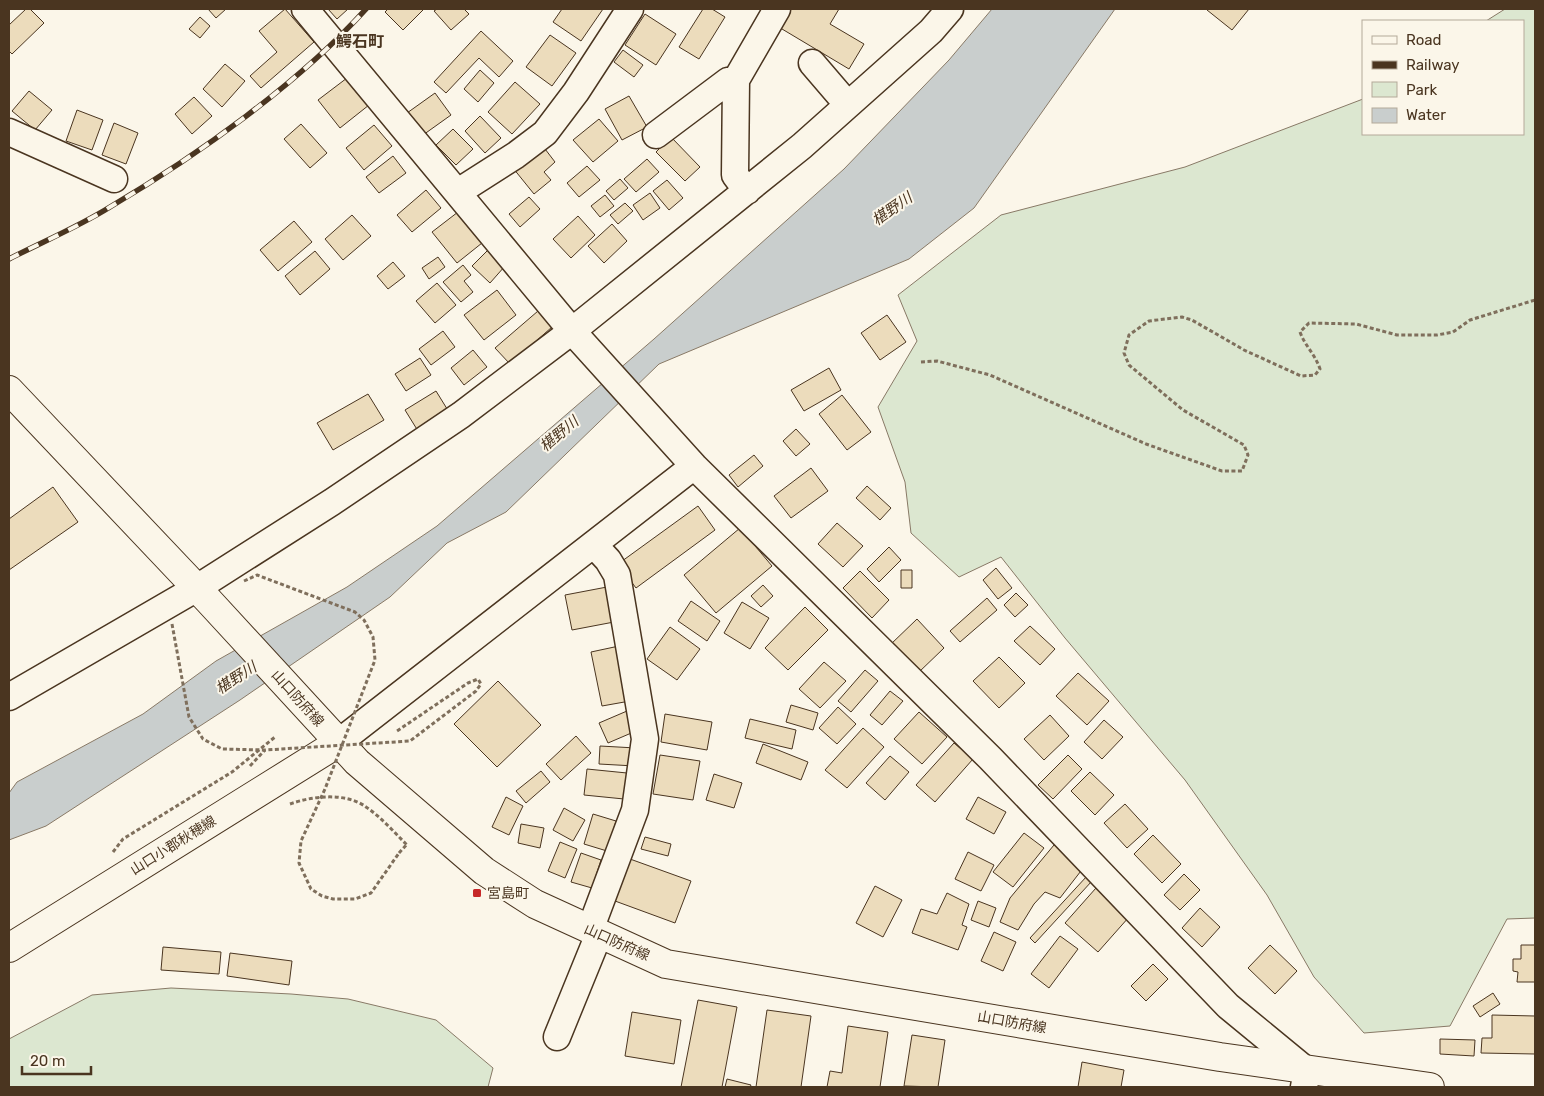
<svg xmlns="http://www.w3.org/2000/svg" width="1544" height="1096" font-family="Rubik,'Noto Sans JP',sans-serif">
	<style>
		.green { fill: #dce7d0; stroke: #887966 }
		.water { fill: #c9cecd; stroke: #887966 }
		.building { fill: #ecdcbc; stroke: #4a3520 }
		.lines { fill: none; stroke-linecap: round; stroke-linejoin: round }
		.minor-casing { stroke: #4a3520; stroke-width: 29 }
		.major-casing { stroke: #4a3520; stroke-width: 30 }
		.path { stroke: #7f6f5c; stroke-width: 3; stroke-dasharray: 4 2.5; stroke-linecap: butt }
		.minor { stroke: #fbf6e9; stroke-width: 26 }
		.major { stroke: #fbf6e9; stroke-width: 28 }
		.rail-casing { stroke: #4a3520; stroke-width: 5.5 }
		.rail { stroke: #fbf6e9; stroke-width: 4; stroke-dasharray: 11; stroke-linecap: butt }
		.path-bridge { stroke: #7f6f5c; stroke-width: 3; stroke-dasharray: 4 2.5; stroke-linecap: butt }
		.poi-dot { fill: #c62828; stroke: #fbf6e9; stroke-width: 2 }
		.labels { text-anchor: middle; stroke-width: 4; stroke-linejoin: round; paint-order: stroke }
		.street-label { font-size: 14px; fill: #4a3520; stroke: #fbf6e9 }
		.poi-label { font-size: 14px; fill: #4a3520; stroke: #fbf6e9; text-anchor: start }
		.water-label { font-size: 15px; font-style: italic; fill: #4a3520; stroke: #fbf6e9 }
		.quarter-label { font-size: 16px; font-weight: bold; fill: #4a3520; stroke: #fbf6e9 }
	</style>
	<rect width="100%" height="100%" fill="#fbf6e9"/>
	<path class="green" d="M1505,9h30v909l-28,1 -57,107 -86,7 -50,-56 -47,-82 -82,-115 -120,-142 -64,-81 -42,20 -48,-44 -6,-51 -27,-75 39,-66 -19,-46 103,-80 184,-48 178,-68v35h160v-113h-37z
		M171,988l120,6 57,5 88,21 57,48 -5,19h-479v-48l83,-44z"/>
	<path class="water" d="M992,9h123l-141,199 -65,51 -250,105 -153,148 -59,31 -57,54 -150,103 -194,126 -37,14v-47l8,-11 126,-68 73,-53 131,-74 90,-61 217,-187 190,-170 105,-109z"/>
	<path class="building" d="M26,9h4l14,14 -32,31 -3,-3v-26z
		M208,9h18l-10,9z
		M285,9l29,33 -53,46 -11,-12 27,-24 -18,-21z
		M328,9h20l-11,10z
		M388,9h36l-21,21 -18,-18z
		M437,9h27l5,5 -18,16 -17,-19z
		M562,9h41l-22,32 -28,-19z
		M703,9h9l13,8 -26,42 -20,-12z
		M787,9h52l-9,15 34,20 -15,25 -72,-43z
		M1208,9h41l-17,21 -25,-20z
		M645,14l31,20 -20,31 -31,-20z
		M200,17l10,9 -10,12 -11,-9z
		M481,31l32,30 -14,16 -20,-19 -33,35 -12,-11z
		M550,35l26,18 -24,33 -26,-19z
		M623,50l20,15 -9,12 -20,-15z
		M225,64l20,17 -23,26 -19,-18z
		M480,70l14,13 -16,19 -14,-13z
		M347,78l22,27 -29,23 -22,-28z
		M515,82l25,22 -28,30 -24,-22z
		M29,91l23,19 -17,20 -23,-19z
		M435,93l16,22 -28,20 -16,-22z
		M629,96l18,31 -25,13 -17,-31z
		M194,97l18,19 -20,18 -17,-20z
		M77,110l26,10 -11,30 -26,-9z
		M480,116l21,22 -16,15 -20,-22z
		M599,119l19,22 -25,21 -20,-22z
		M114,123l24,10 -12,31 -24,-9z
		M301,124l26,29 -17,15 -26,-29z
		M374,125l18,21 -28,24 -18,-22z
		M453,129l20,20 -17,16 -20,-20z
		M671,137l29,30 -15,14 -29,-29z
		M542,145l13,17 -11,10 7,8 -17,14 -21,-26z
		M393,156l13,17 -27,20 -13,-16z
		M647,159l12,13 -23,20 -12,-13z
		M587,166l13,14 -21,17 -12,-14z
		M620,179l8,9 -14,12 -8,-9z
		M667,180l16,18 -14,12 -16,-19z
		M426,190l15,18 -29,24 -15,-17z
		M650,193l10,15 -17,12 -10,-15z
		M605,195l9,11 -14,11 -9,-11z
		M529,197l11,12 -20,18 -11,-13z
		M625,203l8,8 -15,13 -8,-9z
		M458,212l24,31 -25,20 -25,-31z
		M352,215l19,21 -28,24 -18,-21z
		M578,216l17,19 -24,23 -18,-19z
		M294,221l18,21 -34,29 -18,-21z
		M612,224l15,17 -23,22 -16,-17z
		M488,250l17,16 -15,17 -18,-17z
		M315,251l15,18 -30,26 -15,-19z
		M438,257l7,10 -16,12 -7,-11z
		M393,262l12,14 -17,13 -11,-13z
		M463,265l8,10 -7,6 9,11 -12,10 -18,-20z
		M437,283l19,22 -21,18 -19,-22z
		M497,290l19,25 -32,25 -20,-25z
		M538,311l14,16 -42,37 -15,-16z
		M887,315l19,27 -26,18 -19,-27z
		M443,331l12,16 -24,18 -12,-16z
		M473,350l14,17 -23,18 -13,-17z
		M420,358l11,17 -25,16 -11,-17z
		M829,368l12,22 -37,21 -13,-21z
		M436,391l13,21 -31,19 -13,-21z
		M368,394l16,26 -51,30 -16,-27z
		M842,395l29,37 -24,18 -28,-36z
		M796,429l14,15 -14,12 -13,-15z
		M754,455l9,11 -25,21 -9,-12z
		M811,468l17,23 -37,27 -17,-22z
		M867,486l24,22 -11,12 -24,-22z
		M53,487l25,35 -69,48v-51z
		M698,506l17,24 -79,58 -18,-24z
		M837,523l26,23 -20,21 -25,-23z
		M740,528l32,38 -56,47 -32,-38z
		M889,547l12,13 -22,22 -12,-13z
		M996,568l16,20 -14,11 -15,-19z
		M901,570h11v18h-11z
		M860,571l29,29 -17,18 -29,-30z
		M763,585l10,11 -12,11 -10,-11z
		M607,587l7,35 -42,8 -7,-35z
		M1016,593l12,12 -13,12 -11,-12z
		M987,598l10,12 -37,32 -10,-11z
		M691,601l29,20 -13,20 -29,-20z
		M742,602l27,16 -19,31 -26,-16z
		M805,607l23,23 -40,40 -23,-22z
		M917,619l27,29 -26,25 -28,-28z
		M1030,626l25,23 -15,16 -26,-24z
		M670,627l30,22 -23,31 -30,-21z
		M619,646l11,55 -28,5 -11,-54z
		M999,657l26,26 -26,25 -26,-27z
		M824,662l22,19 -26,27 -21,-19z
		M865,670l13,11 -27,31 -13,-11z
		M1078,673l31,28 -22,24 -31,-29z
		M498,681l43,44 -44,42 -43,-43z
		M890,691l13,10 -21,24 -12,-10z
		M791,705l27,8 -5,17 -27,-8z
		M838,707l18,17 -19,20 -18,-16z
		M627,711l9,20 -28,12 -9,-20z
		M919,712l28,25 -25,27 -28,-25z
		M665,714l47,8 -5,28 -46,-8z
		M1050,715l19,21 -25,24 -20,-21z
		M750,719l46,11 -4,19 -47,-11z
		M1104,720l19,17 -21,22 -18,-17z
		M863,728l21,19 -37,41 -22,-18z
		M576,736l15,17 -30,27 -15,-16z
		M954,743l19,16 -38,43 -19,-17z
		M763,744l45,18 -7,18 -45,-17z
		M600,746l36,2 -1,18 -36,-2z
		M660,755l40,6 -7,39 -40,-6z
		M1068,755l14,14 -29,30 -15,-14z
		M890,756l19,16 -24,28 -19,-17z
		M587,769l40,4 -3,26 -40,-4z
		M541,771l9,11 -24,21 -10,-12z
		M1090,772l24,23 -19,20 -24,-24z
		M714,774l28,9 -8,25 -28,-8z
		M506,797l17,9 -14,29 -17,-8z
		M978,797l28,15 -12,22 -28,-15z
		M1125,804l23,25 -21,19 -23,-25z
		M564,808l21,12 -12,21 -20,-11z
		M593,814l23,7 -9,30 -23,-7z
		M521,824l23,4 -4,20 -22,-5z
		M1024,833l20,15 -31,39 -20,-15z
		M1153,835l28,29 -19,19 -28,-29z
		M645,837l26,7 -3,12 -27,-7z
		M560,842l17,7 -12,29 -17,-7z
		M1054,845l30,22 -24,31 -15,-6 -11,12 -16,26 -18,-8 10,-24z
		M968,852l26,13 -13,26 -26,-12z
		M581,853l20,7 -9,28 -21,-6z
		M630,859l61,22 -16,42 -60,-22z
		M1184,874l16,16 -20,20 -16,-15z
		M1087,876l5,5 -57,62 -5,-5z
		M875,886l27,14 -19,37 -27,-14z
		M1096,888l33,29 -31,35 -33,-29z
		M947,893l22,11 -7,21 5,2 -9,23 -46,-17 9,-24 16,5z
		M978,901l18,7 -7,19 -18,-7z
		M1200,908l20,19 -18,20 -20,-19z
		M994,932l22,10 -13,29 -22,-10z
		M1060,936l18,13 -29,39 -18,-14z
		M1270,945l27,26 -22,23 -27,-26z
		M1521,945h14v37h-18l1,-10 -5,-1v-12h8z
		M163,947l58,5 -2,22 -58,-4z
		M230,953l62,8 -3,24 -62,-9z
		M1153,964l15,15 -22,22 -15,-15z
		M1493,993l7,11 -20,13 -7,-11z
		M698,1000l39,7 -15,80h-41z
		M767,1010l44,6 -10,71h-45z
		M632,1012l49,8 -7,44 -49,-8z
		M1492,1015l43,1v38l-54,-1 1,-15h10z
		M848,1026l40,6 -8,55h-53l3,-16 12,2z
		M912,1035l33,5 -7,47 -34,-1z
		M1440,1039l35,1 -1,16 -34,-2z
		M1082,1062l42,8 -3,17h-43z
		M727,1079l24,6 -1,2h-25z"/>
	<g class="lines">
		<defs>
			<path id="minor" d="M305,9l267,322 122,135 296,292 238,248 79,65 -3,16
				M812,63l36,42
				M9,132l105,47
				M656,135l72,-54 8,-1
				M747,191l-12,-16 1,-95 41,-71
				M458,192l58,-37 29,-22 31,-41 54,-83
				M9,697l188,-109 135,-86 129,-87 111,-84 230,-185 129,-115 19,-22
				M338,743l356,-277
				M590,930l45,-120 10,-71 -28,-164 -9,-15 -14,-15
				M557,1037l42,-103"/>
			<path id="major" d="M9,390l199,210 149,162 127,109 51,33 131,60 554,93 210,30
				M9,948l329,-205"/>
		</defs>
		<use href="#minor" class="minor-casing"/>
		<use href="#major" class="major-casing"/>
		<path class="path" d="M921,362l16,-1 53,14 156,69 76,27h20l6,-16 -4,-10 -61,-35 -54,-45 -5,-12 5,-18 20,-14 33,-4 10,3 52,30 57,26 14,-1 5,-6c-5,-15 -15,-23 -20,-37l9,-9 47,1 41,11h40l16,-3 17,-12 65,-20
			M250,766l15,-16
			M290,804c22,-8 56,-12 76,3 15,10 28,25 41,38
			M113,852l10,-13 109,-67 43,-35
			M399,853l8,-9"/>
		<use href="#minor" class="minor"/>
		<use href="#major" class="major"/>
		<defs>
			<path id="rail" d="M9,259c33,-17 69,-32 101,-52 88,-52 188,-123 256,-198"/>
		</defs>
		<use href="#rail" class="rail-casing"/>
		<use href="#rail" class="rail"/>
		<path class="path-bridge" d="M244,581l13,-6 98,37 9,8 9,17 2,23 -50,129 -24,52 -2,22 12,26 11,7 11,3h22l16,-6 28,-40
			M172,624l17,93 14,22 19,10 43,1 145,-9 66,-50 5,-7 -3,-5 -10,4 -71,48"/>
	</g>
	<rect class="poi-dot" x="472" y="888" width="10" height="10" rx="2.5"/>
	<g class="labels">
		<g class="street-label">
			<text transform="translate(298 698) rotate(48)" y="5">山口防府線</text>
			<text transform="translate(173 845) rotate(-32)" y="5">山口小郡秋穂線</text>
			<text transform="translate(617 942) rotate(24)" y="5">山口防府線</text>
			<text transform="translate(1012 1022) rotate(10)" y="5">山口防府線</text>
		</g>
		<g class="poi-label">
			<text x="487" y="898">宮島町</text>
		</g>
		<g class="water-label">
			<text transform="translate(892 209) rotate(-35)" y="5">椹野川</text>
			<text transform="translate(559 434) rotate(-40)" y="5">椹野川</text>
			<text transform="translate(236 678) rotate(-33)" y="5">椹野川</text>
		</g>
		<g class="quarter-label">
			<text x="360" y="47">鰐石町</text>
		</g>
	</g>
	<rect width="1544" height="1096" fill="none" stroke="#4a3520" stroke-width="20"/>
	<rect x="1362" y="20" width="162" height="115" fill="#fbf6e9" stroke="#b4a999"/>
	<rect x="1372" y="36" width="25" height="8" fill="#fbf6e9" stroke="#b4a999"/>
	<text x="1406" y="45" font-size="15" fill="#4a3520">Road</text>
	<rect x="1372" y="61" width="25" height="8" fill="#4a3520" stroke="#b4a999"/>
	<text x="1406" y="70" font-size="15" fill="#4a3520">Railway</text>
	<rect x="1372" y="82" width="25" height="15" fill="#dce7d0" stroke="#b4a999"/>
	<text x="1406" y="95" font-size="15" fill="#4a3520">Park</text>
	<rect x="1372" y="108" width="25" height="15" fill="#c9cecd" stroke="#b4a999"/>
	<text x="1406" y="120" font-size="15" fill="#4a3520">Water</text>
	<path d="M22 1066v8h69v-8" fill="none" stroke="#4a3520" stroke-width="2.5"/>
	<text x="30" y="1066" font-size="15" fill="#4a3520" stroke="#fbf6e9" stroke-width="4" paint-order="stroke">20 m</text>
</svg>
